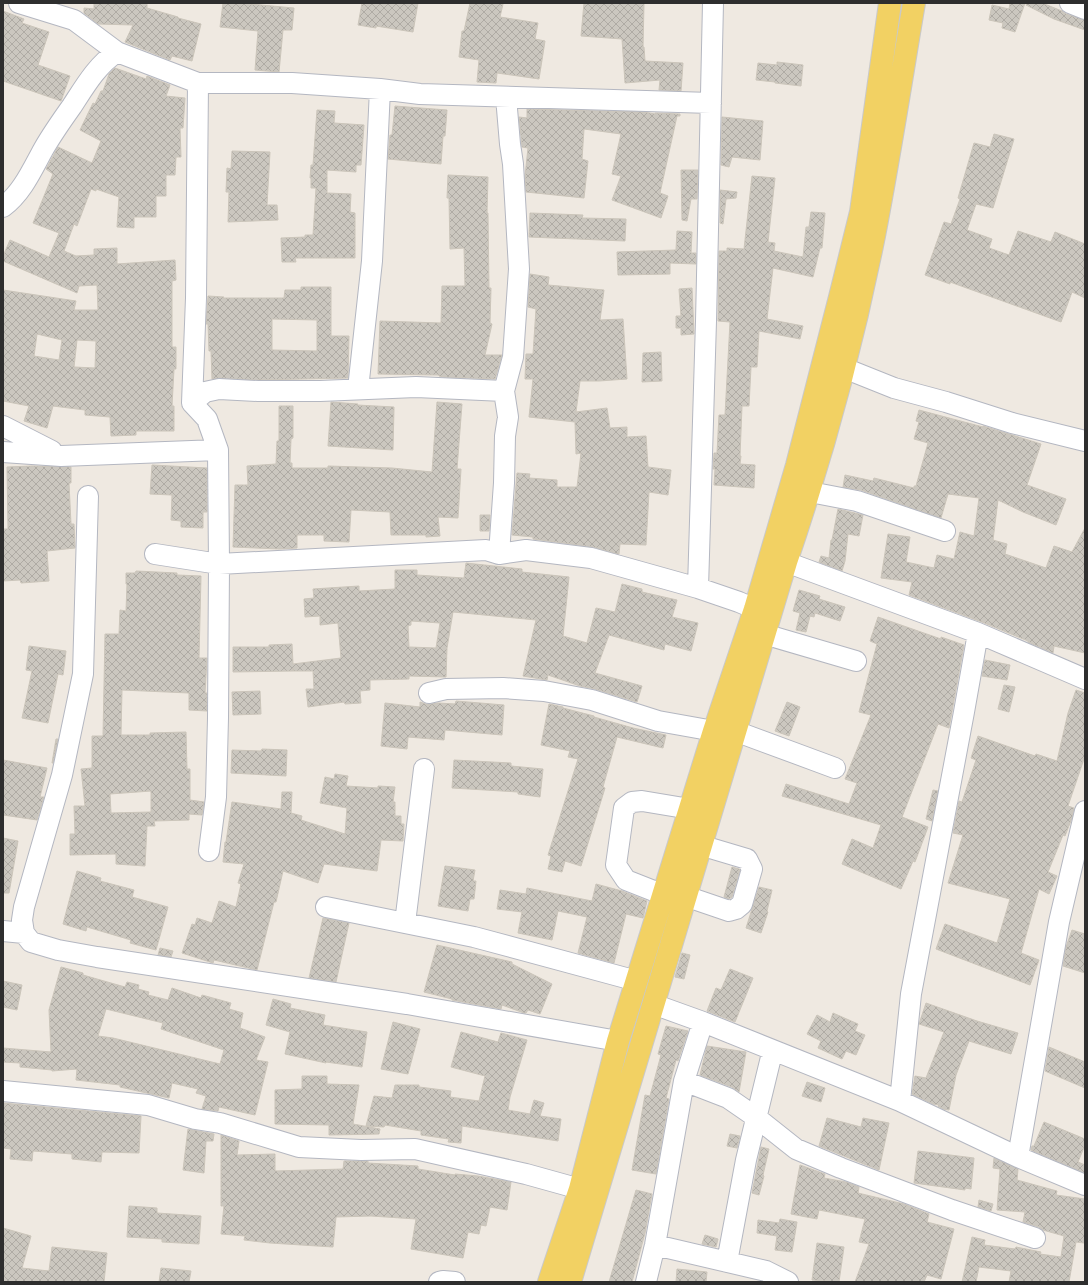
<svg xmlns="http://www.w3.org/2000/svg" width="1088" height="1285" font-family="'PT Sans Narrow',sans-serif">
	<style>
		.building { fill: url(#building-cross-hatch); stroke: #cbc5ba; fill-rule: evenodd }
		.lines { fill: none; stroke-linecap: round; stroke-linejoin: round }
		.minor-casing { stroke: #b4b7c1; stroke-width: 22 }
		.major-casing { stroke: #c9c9c9; stroke-width: 24 }
		.minor { stroke: #fff; stroke-width: 20 }
		.major { stroke: #f2d163; stroke-width: 22 }
	</style>
	<defs>
		<pattern id="building-cross-hatch" width="8" height="8" patternUnits="userSpaceOnUse"><rect width="8" height="8" fill="#cbc7bf"/><path d="M0 0l8 8M0 8l8-8" fill="none" stroke="#afaba4"/></pattern>
	</defs>
	<rect width="100%" height="100%" fill="#efe9e1"/>
	<path class="building" d="M94,3h53v5l31,9v1l23,6 -9,37 -20,-5 -2,4 -45,-18 8,-17 -35,-1 -14,-11v-5l10,1z
		M223,3h27v1l44,4 -2,22h-9l-4,42 -24,-2 3,-39 -38,-4z
		M362,3h56l-5,29 -37,-6v2l-18,-3z
		M470,3h26l7,1 -3,13 38,6 -3,16 10,2 -6,38 -42,-6 -1,10 -19,-1 2,-22 -20,-3 3,-26h2z
		M584,3h60l-1,44h1l1,14 38,2 -2,28 -22,-1 1,-10 -35,3 -3,-44 -41,-3z
		M1010,3h15l-10,29 -13,-4 1,-5 -14,-3 3,-15 17,4z
		M1027,3h15l20,8 4,3 19,6v10l-31,-11 -28,-14z
		M3,11l21,8 -2,4 27,9 -11,33 32,11 -9,25 -58,-20z
		M777,62l26,3 -2,21 -26,-3v-1l-19,-2 2,-17 19,2z
		M115,68l31,11 1,-3 23,9 -4,11 19,2 -2,30h-3l1,29h-5l-1,18h-9v21h-10v21h-22v11l-17,-1 2,-30 -23,-8v2l-5,-2 -14,37 -3,-2 -10,27 12,5 18,-1v-6l23,-1v16l58,-4 1,20 -4,1v66h4v22h-2l-2,37h2v25h-38v4l-25,1 -1,-19 -25,-2v-5l-32,-4 -6,22 -23,-7 5,-15 -26,-5v-111l73,11 -2,9h24l-1,-25 -18,1 -2,7 -74,-32v-5l7,-16 39,17 10,-24 -26,-10 20,-49 -7,-5 12,-22 34,16 9,-22 -21,-11 13,-27 2,1 6,-13h2l6,-17zM37,334l25,6 -3,20 -25,-4zM77,340l19,1 -1,27 -21,-1z
		M395,106l52,4 -2,26h-2l-2,28 -53,-5 2,-24h2z
		M527,109l117,3 11,2v-1l25,1v2h-3l-17,77 8,3 -7,22 -49,-18 9,-24 -9,-2 9,-40 -37,-5 -2,30 6,2 -4,37 -58,-6 -1,-16 3,-28 -6,-1 -3,-30 8,1z
		M317,110l18,1 -1,12 30,2 -3,40h-5v7l-29,-2v23l24,1 -1,18 5,1v45h-60l1,4h-14l-1,-24 24,-1v-2h8l3,-47h-5v-10h-1l1,-13h2z
		M722,117l41,4 -3,39 -28,-3 -3,10 -8,-2z
		M994,134l20,5 -21,69 -17,-4 -9,26 25,9 -3,9 20,7 9,-24 33,11 4,-10 30,12v54l-13,-6 -11,30 -111,-40v2l-25,-9 19,-53 7,2 9,-25 -2,-1 16,-55 16,4z
		M232,151l38,1 -3,53h10l1,15 -50,2 1,-30h-3l1,-24 4,1z
		M681,170h17l-1,29h-6l-4,22 -5,-1z
		M448,175l40,2 -1,36h1l1,75h2l-1,35 2,1 -7,31h17l-7,24 -51,-2 -5,-1v-1l-61,-1 2,-53 61,2 1,-37h23l-1,-38 -14,1 -1,-51h-2z
		M752,176l23,2 -7,64 7,1 -1,8 29,6 3,-30h3l2,-15 14,1 -3,35h-2l-7,29 -40,-9 -6,51 36,7 -3,13 -41,-8 -2,36h-6l-2,39h-7l-2,50h1l-1,8 15,1 -1,23 -40,-3 1,-16h-2l1,-16h3l2,-38h6l5,-93 -12,-1 1,-70h8v-3l17,1z
		M720,190l17,2 -1,6 -10,1 -3,25 -3,-1z
		M530,213l53,2 -1,3 44,1 -1,22 -96,-4z
		M677,231l15,1 -1,21h5v11l-26,-1v11l-52,1 -1,-23 59,-2z
		M530,274l19,3 -1,8 56,5 -4,30 23,-1 4,60 -28,2h-19l-4,31 31,-4 3,20 17,-1v10l19,-1 2,31 23,3 -3,25 -19,-3 -3,53 -26,-1 -1,10h-1l-25,-7 -60,-8v-2l-21,-2 5,-62 13,1 -1,4 28,2v7h20l4,-34 -5,1 -1,-32 -46,-5 4,-38h-8l1,-25h7l3,-45 -8,-2z
		M301,287h30v49h18l-1,42 -90,2 -39,-2 -7,1 -1,-28h-2l-1,-27h-2l2,-28 16,1 -1,1h61l1,-8h16zM272,319l45,1v31l-45,-1z
		M692,288l2,46 -13,1v-7h-5v-12h5l-2,-27z
		M661,352l1,29 -20,1 1,-29z
		M331,402l27,2 -1,1 37,2 -1,43 -65,-4z
		M437,402l25,2 -5,65h4l-3,49 -20,-1 2,19 -14,1v-2h-35l-1,-23 -39,-2 -2,32 -25,-1v-6h-27v13l-18,1 -46,-2 2,-62h13l-1,-19 29,-2 1,-23h2v-35h14v32l-2,1 -1,24h2v5h36v-2l64,2 40,4z
		M919,410l64,17v-1l58,18 -14,41 39,14 -10,26 -33,-13 -25,-12 -5,40 14,4 -2,10 41,14 8,-22 18,6 13,-24v125l-31,-7 -1,7 -25,-11v-1l-46,-19 -73,-27 3,-13 -31,-4 7,-44 22,3 -4,25 28,6 3,-13 17,4 6,-27 14,4 5,-38 -31,-4 -7,24 -80,-28 -18,-3 2,-12 28,6 1,-3 40,10v-2h2l12,-43 -14,-4 5,-17 -3,-1z
		M152,465l55,3v44h-4v16l-22,-1v-6l-10,-1 1,-25 -22,-1z
		M32,466l39,1v16h-2l2,41h3l1,24 -28,3 2,30 -28,2 -1,-3 -17,1v-52h5l-1,-62z
		M838,509l25,6 -4,21 -11,-2 -3,27 -3,10 -23,-9 2,-6 8,2 2,-18h1z
		M480,515h10l-1,16h-9z
		M466,563l56,6v3l47,5 -6,59 24,7 9,-35 19,4 7,-28 20,5v3l35,8 -5,17 26,6 -7,28 -26,-7 -1,6 -55,-15 -14,38 47,13 -5,16 -42,-13 -15,-3 -32,-11 -1,5 -24,-4 13,-56 -83,-8 -6,36 -1,29 -37,-1v3l-39,1v10l-10,1 1,12 -16,1 -1,-2 -36,5 -2,-18h8l-1,-18h-20v-3v3l-60,1v-25h36v-2l23,-1 1,20 48,-6 -3,-35 -18,2v-9l-15,1 -1,-18 10,-1 -1,-9 46,-3v5l36,-2v-19h22v5l47,3zM411,621l29,2 -4,25 -27,-1 -1,-21 3,-1z
		M136,571l41,2v2l24,1 -2,82h8l-2,35h2v18l-18,-1v-17l-67,-3 -1,45h29v-2l36,-1 1,37h3v31l14,2 -2,13 -13,-1v6l-35,1 1,5h-8l-2,40 -29,-2v-10l-46,1v-21h5l-1,-28h11l-4,-37 11,-1v-32h11l2,-102h14l1,-24 6,1 1,-27h-1v-11h9zM151,791v21l-40,1 -1,-19z
		M799,590l21,6 -1,3 26,8 -5,14 -25,-8 -1,4 -4,-1 -4,16 -10,-2 4,-17 -7,-2z
		M878,617l63,22v-2l23,8 -15,83 -11,-4 -36,93 26,10 -13,35 -2,-1 -12,28 -59,-25 10,-25 21,9 8,-23 -99,-29 4,-12 63,20 8,-21 -12,-4 26,-64 -12,-3 18,-68 -7,-3z
		M29,646l37,5 -3,24 -5,-1 -10,49 -26,-5 10,-47 -6,-1z
		M985,660l25,5 -3,15 -25,-4z
		M1004,685l11,2 -6,25 -11,-3z
		M1076,690l9,3v63l-17,50 6,2 -2,10 -7,18 -2,-1 -15,37 9,4 -8,18 -10,-5 -18,64 18,7 -9,25 -94,-36 9,-25 52,19 13,-44 -62,-16 15,-48 -10,-2 6,-32 3,1 14,-42 -5,-2 7,-22 57,20 1,-2 21,7 11,-48z
		M260,691l1,23 -28,1 -1,-23z
		M456,701l48,4 -2,30 -57,-5 -1,10 -36,-3 -1,12 -26,-3 4,-43 35,4v-5l6,2h5l7,-1 17,1z
		M787,702l13,5 -11,29 -14,-5z
		M549,704l14,3v1l31,8v1l39,11 33,7 -3,13 -46,-11 -14,50 2,1 -24,78 -16,-5 -3,11 -14,-3 3,-13 -3,-1 30,-96 -10,-2 2,-6 -29,-6z
		M56,739h2l-5,24h-1z
		M262,749l25,1 -1,26 -55,-3 1,-23 29,1z
		M3,760l44,8 -7,29h4l-7,23 -34,-5z
		M454,760l57,3v3l32,3 -3,28 -22,-3v-2l-66,-4z
		M335,774l13,2 -2,10 32,2v-2l17,1 -2,15h2v14h6v8h3l-1,17 -22,-1 -4,31 -53,-7 -6,19 -35,-12 -7,31h-2l-17,68 -43,-10 -1,3 -31,-10 10,-29 3,1 2,-7 15,5 7,-22 17,6 5,-23 -3,-1 6,-19 -21,-2 2,-20h1l6,-40 49,7 1,-17h10l-1,21 11,3 -1,4 44,14 2,-26 -27,-5 5,-26 9,2z
		M933,790l5,1 -6,30 -6,-2z
		M3,838l15,3 -9,52h-6z
		M445,866l30,4 -2,11h3l-2,18h-4l-2,12 -30,-5z
		M732,867l7,2 1,1 -8,27 -3,2 -5,-2z
		M77,871l24,7 -1,3 34,9 -2,7 36,10 -12,43 -26,-7 1,-3 -44,-13 -1,4 -23,-7z
		M596,884l26,7 25,10 -4,17 -17,-4 -12,49 -36,-10 9,-36 -29,-6 -6,29 -34,-7 4,-21 -25,-3 3,-19 26,4 1,-6 65,13z
		M759,887l13,3 -5,21 1,1 -7,21 -15,-5z
		M323,918l26,5 -13,59 -27,-4z
		M1072,930l13,4v39l-22,-7 3,-19z
		M437,945l75,17v2l40,20 -12,30 -12,-4 -2,3h-2l-22,-8 -1,4 -49,-9v-1l-28,-7z
		M160,948l13,3 -2,6 -13,-2z
		M682,953l8,2 -6,24 -9,-2z
		M61,967l22,6v2l42,12 2,-5 12,3 -1,4 11,3 -1,3 20,5 4,-12 29,10 1,-3 29,8 -2,6 14,4 -3,15 25,9 -9,23 12,2 -13,53 -36,-8 -1,4 -16,-2 4,-13 -10,-3 2,-4 -26,-6 -3,15 -49,-11v-2l-44,-5 1,-11 -25,2v-1l-32,-3v-4l-17,-1v-14l48,4 -2,-42zM106,1009l57,14 -2,6 63,21 -4,14 -107,-26 -15,-2z
		M730,969l23,9 -18,44 -28,-11 9,-23 5,2z
		M3,981l19,4 -5,25 -14,-3z
		M273,999l18,5 -1,4 35,7 -2,10 44,7 -5,35 -36,-5v1l-41,-9 5,-22 -24,-7z
		M926,1003l51,18 41,12 -7,21 -42,-13 -13,34 -7,35 -6,-1 -5,-3 1,-1 -6,-1 -21,-10 3,-18 11,2 18,-46 -25,-8z
		M833,1013l25,11 -3,7 10,4 -9,20 -10,-4 -4,8 -24,-11 3,-7 -14,-7 10,-19 13,7z
		M393,1022l27,7 -12,45 -27,-5z
		M666,1026l22,5 -10,30 -2,-1 -10,38 3,1 -13,75 -24,-4 13,-75 5,1 11,-41 -3,-1z
		M461,1032l37,10 3,-9 26,7 -17,57 -2,13 22,4 4,-14 10,3 -4,13 21,3 -3,22 -96,-15 -1,17 -13,-1 1,-3 -28,-4v-4l-36,-6 -1,2 -18,-1 8,-30 18,2 3,-13h24v2l32,4 -1,6 29,4 6,-25 -34,-9z
		M707,1046l39,6 -7,40 -7,-5 -32,-12z
		M1049,1047l36,15v26l-40,-17z
		M302,1076h25v8l32,1 -6,39 27,5 -1,5 -50,1v-10l-54,-1v-34l27,-1z
		M807,1082l18,6 -4,14 -19,-6z
		M3,1103l138,13 -2,37 -37,-1 -1,10 -29,-3v-5l-39,-3 -1,10 -22,-2 1,-10 -8,-1z
		M827,1118l34,9 2,-9 26,5 -10,47 -60,-24z
		M1044,1122l41,17v6l-7,17 7,3v8l-54,-23 1,-4h2z
		M188,1129l26,5 -1,7h-7l-2,32 -21,-3z
		M730,1134l10,2 -3,12 -10,-2z
		M221,1135l18,6 -2,14 38,-1v17l68,-2 1,-8h24v2l50,3v3l37,6v-1l23,2 33,6 -4,28 -17,-3 -4,19 -5,-1 -2,9 -11,-2 -5,26 -52,-9 5,-30 -45,-3 -35,1 -3,30 -63,-4 -26,-3 1,-4 -24,-2 3,-28h-3z
		M761,1147l8,2 -6,26 1,1 -5,19 -7,-2z
		M918,1151l56,7 -3,31 -6,-1v2l-51,-7z
		M994,1158l24,11 -1,11 40,11 -1,4 29,4v36l-1,8 -8,-1 -7,40h-60l2,-11 -32,-4 -3,15h-14l10,-45 13,3 -1,5 31,4 1,-2 25,5 -1,2 21,3 3,-21 -21,-6 -4,-3 -16,-5 2,-10 -28,-2 3,-41 -7,-1z
		M800,1165l25,9 -1,4 22,4 13,5 -1,6 46,11 25,10 -2,8 27,7 -13,50 -14,-4 -3,7h-69l14,-38 -10,-2 6,-23 -46,-9 -2,9 -26,-5z
		M636,1190l16,4 -7,39 -13,49h-23z
		M979,1200l14,4 -2,7 -13,-4z
		M129,1206l28,2v5l44,3 -2,28 -37,-2v-3l-35,-2z
		M780,1219l17,3 -5,30 -17,-2 2,-14 -20,-3 1,-13 21,3z
		M3,1228l28,8 -9,32 27,3 3,-24 55,6 -3,29h-101z
		M705,1235l13,4 -2,8 -14,-3z
		M817,1243l27,4 -5,35 -27,-2z
		M161,1268l30,3 -2,11h-30z
		M677,1269l30,3 -1,10h-30z"/>
	<g class="lines">
		<defs>
			<path id="minor" d="M19,3l55,17 43,32
				M1070,3l15,6
				M198,83l-2,215 -4,105 15,16 11,31 1,114 267,-14 13,4 27,-4 65,8 107,30 41,14 16,7
				M3,207c19,-14 29,-37 40,-57 9,-16 19,-30 29,-44 13,-20 25,-41 45,-54l81,31h94l88,6 40,5 291,9
				M844,368l50,20 52,14 66,21 73,18
				M358,389l14,-128 8,-172
				M504,391l9,-34 6,-88 -6,-105 -3,-20 -4,-47
				M192,403l13,-11 14,-3 39,2h62l96,-4 88,4 4,26 -3,19 -1,47 -5,71
				M3,426l49,25
				M3,452l58,4 157,-6
				M810,492l47,9 88,30
				M88,496l-5,178 -21,101 -38,132 -2,13 2,13 7,9 27,8 39,7 310,47 211,37
				M155,554l64,10 -1,154 -2,79 -7,54
				M786,562l192,71 107,46
				M698,588l8,-267 7,-318
				M764,634l92,27
				M429,693l17,-4 57,-1 41,3 48,9 66,21 56,10
				M735,731l100,37
				M664,895l-38,-15 -10,-15 8,-57 8,-6 10,-1 48,8
				M685,896l44,15 7,-2 6,-5 10,-35 -5,-10 -47,-14
				M326,907l148,30 163,44
				M405,923l19,-154
				M3,931l21,2
				M703,1022l197,79 118,56 67,28
				M684,1081l44,17 29,20 39,31 45,19 111,42 83,28
				M3,1091l145,14 47,14 25,4 79,24 62,3 54,-1 111,25 54,15
				M900,1101l11,-107 53,-282 14,-79
				M1018,1157l41,-235 26,-111
				M655,1245l111,26 22,11
				M727,1262l19,-102 26,-107
				M439,1282l4,-1 12,1
				M646,1282l9,-37 29,-164 19,-59 -50,-18"/>
			<path id="major" d="M549,1282l31,-93 38,-148 96,-310 41,-122 42,-144 43,-168 21,-85 29,-209
				M570,1282l216,-720c36,-106 66,-216 88,-326 15,-77 27,-156 40,-233"/>
		</defs>
		<use href="#minor" class="minor-casing"/>
		<use href="#major" class="major-casing"/>
		<use href="#minor" class="minor"/>
		<use href="#major" class="major"/>
	</g>
	<rect width="1088" height="1285" fill="none" stroke="#2e2e2e" stroke-width="8"/>
</svg>
